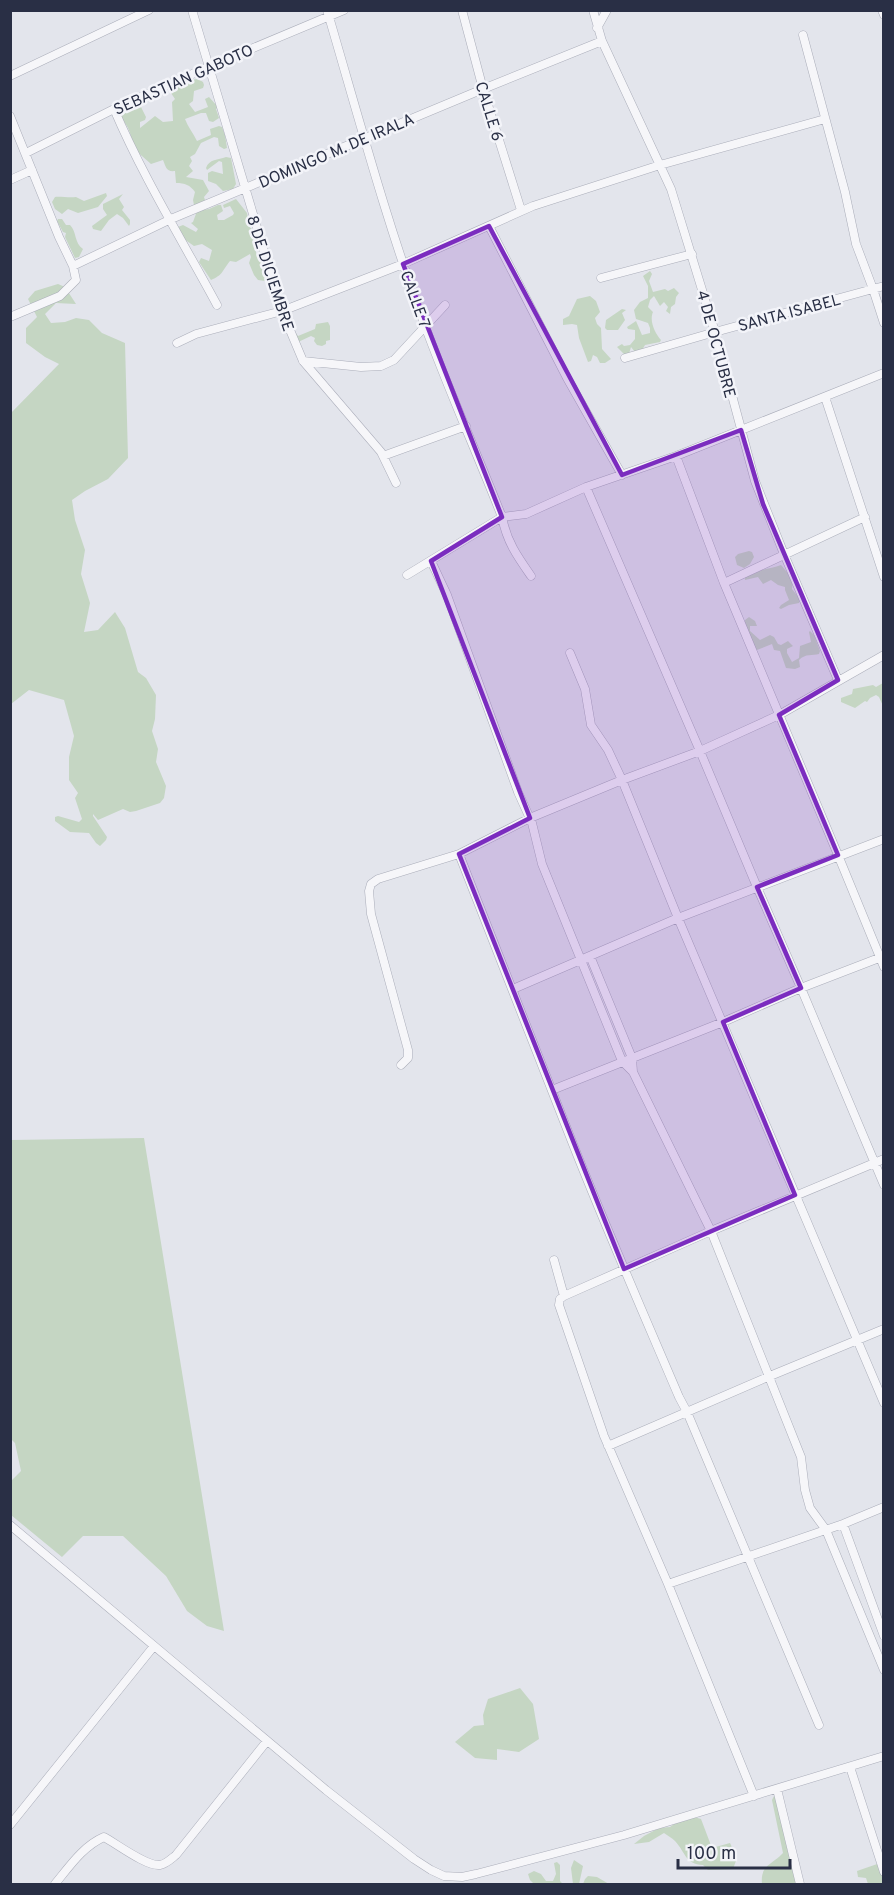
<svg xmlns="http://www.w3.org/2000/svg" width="894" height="1895" font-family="Overpass,sans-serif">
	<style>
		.green { fill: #c5d6c3 }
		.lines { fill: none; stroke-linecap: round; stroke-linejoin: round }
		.minor-casing { stroke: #abaeba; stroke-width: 9 }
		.minor { stroke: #f6f6f9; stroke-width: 8 }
		.marked { fill: #7b2cbf; fill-opacity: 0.2; stroke: #7b2cbf; stroke-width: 4.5; stroke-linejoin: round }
		.labels { text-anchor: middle; stroke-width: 5; stroke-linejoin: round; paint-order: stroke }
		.street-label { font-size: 16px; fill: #292f45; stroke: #f3f4f9 }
	</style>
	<rect width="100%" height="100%" fill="#e3e5ec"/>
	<path class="green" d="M198,79l5,3 1,3 -1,3 -9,3 -1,10 -4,3 6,8 13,-5 -3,-8 4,-2 9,10 -2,2 3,9 -6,4 -4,-1 -3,-8h-5l-16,6c3,8 8,14 12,22l14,-6 -1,-6 9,-3 3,1 3,8 2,13 -3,1 -5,-3 -1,-8 -4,-1 -13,6 -6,11 -5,3 2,4 -3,5 4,5 -7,6 17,3 6,11 -5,6 2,6 -8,2h-4l-1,-5 2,-8c-5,-7 -10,-9 -19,-9l-1,-12c-9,1 -9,-4 -12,-11l-12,4 -17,-15c-3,-13 -4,-22 -14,-32l15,-13 6,3 5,10 -1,3 -5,2v6l15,-12 8,6 10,-1 -1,-19 3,-3 -4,-6 2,-5 8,-5 5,1 4,-4z
		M226,157l5,1 5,26 -3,5 -10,2 -7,-7 -8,-3v-8l4,-2 11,3 -1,-12 -3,-1 -12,9 -1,-2c3,-9 12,-8 20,-11z
		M106,193l1,3 -9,11 -20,6 -10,-4 -6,5 -7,-5 -3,-7 3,-5c4,-1 14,1 21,0l8,4z
		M123,194l-4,5 5,8 -2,3 8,10v4l-1,2 -6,-8 -6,-4 -8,6 -8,11 -8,-2 -1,-3 15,-11 -4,-6v-5z
		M236,199l11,14 2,13c8,7 7,17 7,27 6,5 10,20 9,28l-7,-1 -4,-5 -5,-12 2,-6 -1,-3 -14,8 -6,-1c-8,10 -7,14 -19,19l-12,-18 2,-4 8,3 3,-11 -10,-6 -8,2 -10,-7 -6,-12 5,-2 13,7 2,-3 -7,-6 2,-1 4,-11 12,-2 9,-4h3l2,6 -6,4 1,5h6l9,-5 1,-2 -4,-7 -6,2 -1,-3z
		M58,219h4l4,6h4c7,7 4,18 13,24l-4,8 -4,1 -10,-21 1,-4 -3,-1 -6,-11z
		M650,271l2,3 -3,7 4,11 12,-3 3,2 6,-3 5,5 -3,4 -1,7 -4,3 -1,7 -4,-3 2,-4 -4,-5 -4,4 -6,-10 -4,4 -2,7 5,5c-4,9 2,21 8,28l-1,2 -15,3 -4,7h-6l-4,-5 -2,7h-5l-7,-7 5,-3 2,2 6,-1 5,-6v-9l-7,-1 -1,-2 9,-6 6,14 8,-2v-5l-2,-5 -12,-4 -2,-9 6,-8 8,-4v-12l-5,-10z
		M58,284l7,3 11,17 -20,-1 -11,11 6,9 14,-1 11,-4 13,2 13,13 23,10 3,115 -20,21 -23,12 -13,9 3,20 10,30 -4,24 9,29 -6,29 14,-2 17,-18 10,16 13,44 8,6 10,17 -1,24 -3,12 6,18 -2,13 10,24 -2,12 -4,5 -24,8 -6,1 -7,-3 -25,11 -5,-6v2l14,21 -1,3 -6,6 -4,-3 -7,-10 -19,-1 -15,-11v-4l3,-1 21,6 3,-3 -7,-21 3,-5 -9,-13v-23l5,-21 -10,-36 -35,-10 -18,14v-291l48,-49 -14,-7 -19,-14v-15l11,-11 -9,-18 7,-8z
		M590,296l6,5 4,11 -5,6 2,6 4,4 1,21 9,10 -6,4h-5l-3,-6 -4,-2 -2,6 -3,1 -9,-24 -2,-13 -5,-1 -9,1v-6l6,-3 8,-17z
		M622,309l4,1 -4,3 3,7 -7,10h-11l-2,-2 1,-8z
		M328,322l2,4v14l-4,1v3l-4,2 -5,-1 -3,-4 1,-3 -4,-2 -15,7 -3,-10 2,-1 3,4 17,-7 1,-5z
		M749,551l3,1 2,5 -4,7 -6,4 -7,-3 -2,-8 3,-3z
		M781,565c6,7 13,14 11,24l8,10 -1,4 -10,2 -8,4 -2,-1 2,-3 8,-5 -4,-10v-3l-7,-2 -7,-5 -8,4 -5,-7 -13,3v-3c10,-7 25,-8 36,-12z
		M749,617l6,4 2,5h-7v5l10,9 10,-5 4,2 4,7 3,1 7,-4 5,5 -6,3v4l5,9 7,-4 1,-12 11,-4 -2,-10 1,-1 4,4 6,16 -1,3c-7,2 -13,-1 -20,6l1,7 -5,2 -9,-1 -6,-17 -6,-1 -2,-6 -15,6 -3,-3 -9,-24v-3z
		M883,683v23l-4,-9 -3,-2 -6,3 -3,4 -2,-1 -10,7 -14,-6v-4l11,-4 1,-5 20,-4 3,2z
		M144,1138l80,493 -17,-5 -20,-15 -21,-35 -43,-40h-40l-21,21 -51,-42v-34l10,-10 -6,-28 -5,-5 1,-298z
		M520,1688l13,16 6,35 -20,13 -22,-3v11l-22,-2 -20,-16 19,-16 10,-1 -1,-10 5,-16z
		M776,1792l27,92h-41c-2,-19 10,-19 21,-31l-11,-53z
		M694,1817l7,2 11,29 18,-5 7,15 -4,11 -25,1 -5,-5c-18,-1 -17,-12 -28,-24 -3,-3 -8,-6 -11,-8l-15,9 -15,2 10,-8 15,-8 11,-1 7,-5z
		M574,1860l9,6 -4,18h-6l-2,-16z
		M557,1862l3,3v16l3,3h-29l-4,-4 -2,-6 6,-3 7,3 5,7h7l3,-7 -2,-11z
		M883,1862v22h-15l-2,-6 -8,-1 -1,-6z
		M588,1876l9,1 12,7h-26l2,-5z"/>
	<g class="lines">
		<defs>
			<path id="minor" d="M192,10l90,301 21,50 78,91 15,31
				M327,10c31,105 59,211 97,313 24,66 53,130 78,194 5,25 15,39 29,59
				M462,10l21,79 38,121
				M593,10l9,31 69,148 44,143 40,149 29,73 54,126
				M882,10l2,5
				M597,28l10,-18
				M803,35l42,157 11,52 17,45 11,34
				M10,76l139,-66
				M114,109c29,68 68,131 103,196
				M10,116l49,121 14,29 3,14 -16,16 -50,21
				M26,153l88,-44 94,-42 136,-57
				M10,180l22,-10
				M489,226l78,152 55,97
				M73,266l98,-47 312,-130 119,-48
				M601,278l91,-24
				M177,343l19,-9 86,-23 121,-47 130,-58 127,-41 165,-46
				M625,358l90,-26 169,-46
				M303,361l58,6 20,-1 13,-6 51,-55
				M825,397l59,180
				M383,456l83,-30
				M676,456l48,127 114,272 46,112
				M586,487l114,264 57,136 44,101 83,197
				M431,561l16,34 71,197 14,31 10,41 80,197 11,11 78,159 -147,65
				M407,575l95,-58 24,-3 60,-27 90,-31 208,-83
				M724,583l141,-66
				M570,653l15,36 6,36 17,25 14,30 56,138 206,485
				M459,854c36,92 72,183 108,275 35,90 74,179 112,268l8,15 132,313
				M590,956l42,102 1,14
				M513,989l165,-71 206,-79
				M401,1065l7,-7v-8l-37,-136 -2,-23 2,-7 7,-5 81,-25 71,-36 92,-38 78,-29 79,-36 105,-60
				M552,1090l171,-68 78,-34 78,-30
				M884,1159l-173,72 90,226 4,33 5,18 16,22 58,140
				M554,1260l10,36 -4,3 -1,6 45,131 64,148 86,212
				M608,1446l162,-70 114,-47
				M843,1524l41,112
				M10,1525l316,265 88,69 17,11 13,6 18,1 14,-3 148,-39 260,-79
				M668,1584l175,-60 41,-17
				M850,1767l34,105
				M777,1789l23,95
				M10,1825l144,-179
				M55,1884c14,-17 28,-38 49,-47 13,7 43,30 56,28 6,-1 11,-6 16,-10l91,-114"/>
		</defs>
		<use href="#minor" class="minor-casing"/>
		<use href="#minor" class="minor"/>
	</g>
	<path class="marked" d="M489,226l133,249 119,-45 22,74 75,176 -59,35 59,140 -81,32 44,101 -78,34 72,173 -171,74 -165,-415 71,-36 -99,-257 71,-44 -99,-253z"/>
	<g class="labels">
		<g class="street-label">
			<text transform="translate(183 79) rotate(-24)" y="6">SEBASTIAN GABOTO</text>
			<text transform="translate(490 111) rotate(73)" y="6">CALLE 6</text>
			<text transform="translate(336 150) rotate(-23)" y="6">DOMINGO M. DE IRALA</text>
			<text transform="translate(271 273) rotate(72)" y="6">8 DE DICIEMBRE</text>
			<text transform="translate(416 299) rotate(70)" y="6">CALLE 7</text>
			<text transform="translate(789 312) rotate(-15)" y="6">SANTA ISABEL</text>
			<text transform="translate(717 344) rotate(75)" y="6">4 DE OCTUBRE</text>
		</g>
	</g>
	<rect width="894" height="1895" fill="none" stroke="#292f45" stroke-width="24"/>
	<path d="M678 1859v9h112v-9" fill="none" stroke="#292f45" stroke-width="3"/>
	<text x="687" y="1859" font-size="18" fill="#292f45" stroke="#f3f4f9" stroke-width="4.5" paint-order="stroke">100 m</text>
</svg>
